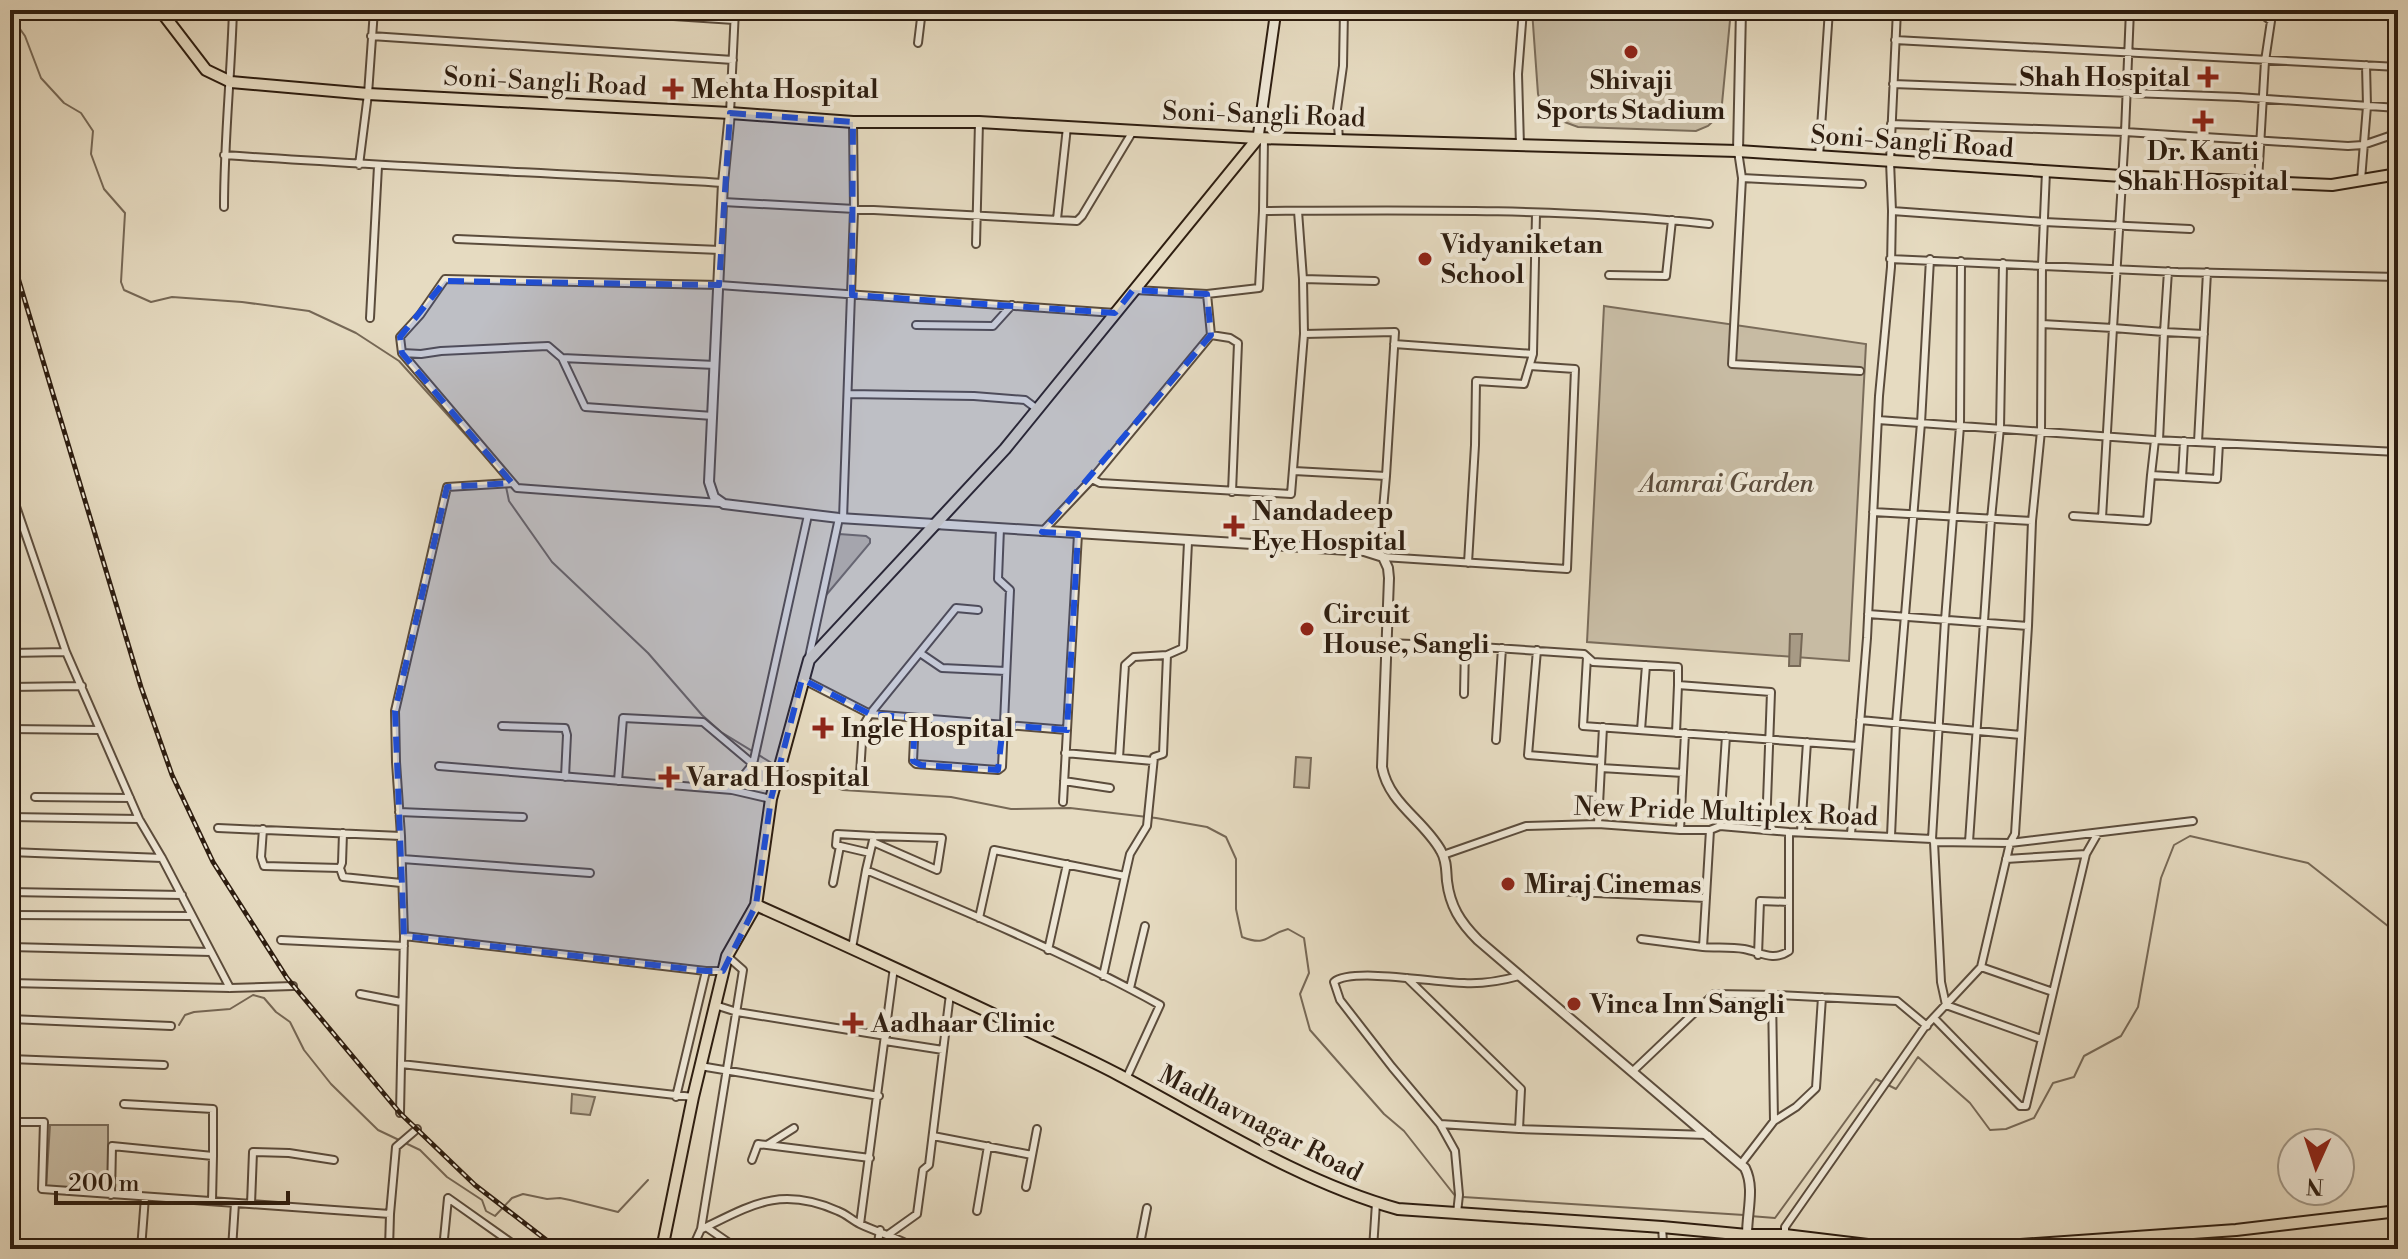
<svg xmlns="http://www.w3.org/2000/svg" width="2408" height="1259" font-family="'Libre Bodoni',serif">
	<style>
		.green { fill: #c7bba3; stroke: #7a6c5a; stroke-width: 2 }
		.water { fill: #a79a85; stroke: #766856; stroke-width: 2 }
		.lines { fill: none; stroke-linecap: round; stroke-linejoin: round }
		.stream { stroke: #766856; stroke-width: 2 }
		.minor-casing { stroke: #5b4c3c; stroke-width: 10 }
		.tertiary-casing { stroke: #5b4c3c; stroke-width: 12 }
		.secondary-casing { stroke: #2d1d10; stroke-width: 13 }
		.primary-casing { stroke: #2d1d10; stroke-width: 14 }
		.minor { stroke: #efe8d7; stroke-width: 6 }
		.tertiary { stroke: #efe8d7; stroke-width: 8 }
		.secondary { stroke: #efe8d7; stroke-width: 9 }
		.primary { stroke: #e6dbc1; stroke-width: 10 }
		.rail-casing { stroke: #2d1d10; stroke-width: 5 }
		.rail { stroke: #efe8d7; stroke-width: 2; stroke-dasharray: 6; stroke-linecap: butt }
		.marked { fill: #1d4ed8; fill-opacity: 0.2; stroke: #1d4ed8; stroke-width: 6; stroke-dasharray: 16 10; stroke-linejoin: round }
		.poi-dot { fill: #8f2418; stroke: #efe8d7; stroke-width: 3 }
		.labels { text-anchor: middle; stroke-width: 8; stroke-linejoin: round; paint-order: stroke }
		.poi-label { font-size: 26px; font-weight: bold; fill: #2d1d10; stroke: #efe8d7; text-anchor: start }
		.street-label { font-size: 26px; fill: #2d1d10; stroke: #efe8d7 }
		.park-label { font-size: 26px; font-style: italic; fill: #5b4c3c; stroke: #efe8d7 }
	</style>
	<rect width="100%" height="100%" fill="#e6dbc1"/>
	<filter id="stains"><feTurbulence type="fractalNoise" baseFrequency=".0025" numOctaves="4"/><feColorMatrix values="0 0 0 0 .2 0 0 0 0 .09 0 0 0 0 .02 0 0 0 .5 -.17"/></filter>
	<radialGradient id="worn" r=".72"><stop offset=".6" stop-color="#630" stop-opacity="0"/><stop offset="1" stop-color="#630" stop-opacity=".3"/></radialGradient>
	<path class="green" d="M1532,10h199l-10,104 -13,12 -12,5 -118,-4 -33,-12 -7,-21z
		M1604,306l262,38 -17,317 -262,-19z
		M839,534l27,2 4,3v4l-48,57 15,-65z
		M1296,757l15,1 -2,30 -15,-1z
		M572,1094l23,3 -5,18 -19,-2z
		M50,1125h58v68l-62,-5z"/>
	<path class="water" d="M1790,634h12l-2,32h-11z"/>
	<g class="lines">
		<path class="stream" d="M10,15l15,21 16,42 23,25 17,10 12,18 -2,23 13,35 21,24 -4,69 3,8 27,12 21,-5 70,5 67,9 47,22 43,28 101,112
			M504,477l5,24 43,61 96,91 54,62 19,17 54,33
			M784,770l59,20 108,7 60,12 59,-1 86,10 51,9 19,10 10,22v50l6,28c26,10 23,-2 46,-8l16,9 5,35 -9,21 10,36 74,84 20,17 52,66
			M179,1025l6,-10 9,-3 36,-3 23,-14 11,3 12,14 14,10 14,28 27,34 47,46 42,20 27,27 35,23 4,11 9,5 17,-18 11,-4 24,5 13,-1 10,2 48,12 30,-32
			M1463,1197l281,18
			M1750,1216l25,2 101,-139 20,10 22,-32 52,46 20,27 16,-1 28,-11 19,-35 21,-6 10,-21 37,-20 17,-29 23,-129 13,-33 16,-9 118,27 90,71"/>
		<defs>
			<path id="minor" d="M583,10l151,10
				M2130,10l-5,122 223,14 15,-1 35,-12
				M2257,10l14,11 -6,40 -7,120
				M371,36l362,24
				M1895,40l503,27
				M918,43l4,-33
				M1893,84l345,13 160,11
				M730,113l5,-103
				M1891,124l234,8 -12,196 51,4 -5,108
				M1339,140l-2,-31 6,-43 1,-56
				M1520,146l-2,-72 5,-64
				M1738,151l4,27 -10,186 128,7
				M224,155c166,12 332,18 499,28
				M1819,157l10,-147
				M359,165l9,-71 6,-84
				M1742,178l120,6
				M2361,180l6,-74 -1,-41
				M723,202l354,19 5,-5 51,-85
				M224,207c0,-66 7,-131 9,-197
				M1263,211l1,-73
				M1298,211l5,68
				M1892,211l152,11 146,7
				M1057,219l10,-92
				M457,239l263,11
				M976,244l3,-122
				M1890,259l288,13 220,5
				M2168,271l-4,61 40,2
				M1609,275l57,1 6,-56
				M1375,281l-72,-2 1,55 91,-2 -9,144 -7,78
				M1207,294l52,-6 4,-77c148,-1 299,-3 446,13
				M370,318l8,-152
				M2042,324l71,4 -11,190
				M916,325l77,1 19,-21
				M1211,335l19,3 8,5 -6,149
				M1394,344l139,10
				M402,353l19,1 20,-3 107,-5 14,12 153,7
				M562,358l23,49 128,9
				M848,394l126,2 51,4 12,9
				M1878,420l277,20 243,12
				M2155,440l-4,35 66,4 2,-36
				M2198,442l9,-170
				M1294,471l92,5
				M2182,477l2,-36
				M1092,479l8,4 191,11 13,-160
				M10,489l56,163 73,167 23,39 68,130
				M720,503l-203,-15 -115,-135 -2,-16 20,-22 25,-36 274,6 396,28
				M1873,512l159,9
				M2073,516l74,5 4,-46
				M843,519l11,-309 -1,-88
				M1042,532l50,-53 119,-144 -4,-41 -72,-4
				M1383,557l184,12 8,-200 -45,-3
				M1468,563l7,-118 1,-64 48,3 9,-30 3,-140
				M1868,614l160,12
				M1386,643l79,3 119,8 9,8 85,5v18
				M1537,650l-9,105 73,6
				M10,653l56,-1
				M920,653l22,15 64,3
				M809,657l30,-139
				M1587,657l-4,69 275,20
				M802,679l68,35 197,16 11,-196
				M10,687l72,-1
				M1464,694l1,-48
				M915,718l-2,43 3,3 82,6 4,-3 8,-177 -12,-11 2,-51
				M1860,720l161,15
				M502,726l63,2 2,7 -2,42
				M10,729l90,1
				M1641,730l5,-65
				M1676,733l2,-48 93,7 -5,137
				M1496,740l6,-92
				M1065,753l88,8
				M1119,758l6,-93 9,-8 33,-2
				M10,759l3,-1
				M439,766l293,24 39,9
				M1601,768l82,5
				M860,774l3,-48 7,-12 86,-106 22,2
				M618,781l5,-63 80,4 50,42
				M1064,781l46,7
				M732,790l21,-26 55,-249
				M35,797l95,1
				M1063,802l4,-72
				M399,812l124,5
				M10,817l129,2
				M1598,824l5,-97
				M1720,826l6,-90
				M218,828l183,8 3,100 -3,128 292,33
				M263,829l-2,28 3,9 76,2
				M1680,830l5,-97
				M1710,830l-7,117c13,1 28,0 41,2 16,3 29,13 45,2v-119
				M1801,832l6,-90
				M343,833l-1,30 -2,5 3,9 58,6
				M1851,834l16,-196 12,-242 12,-129 1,-56 -2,-50 7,-151
				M401,836l-5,-74 -1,-51 52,-224 65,-4
				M1891,836l5,-113 25,-300 9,-164
				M1932,839l13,-219 15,-194 1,-165
				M1934,842l7,140 5,23 95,34
				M1969,842l22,-323 9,-91 3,-165
				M10,852l152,6
				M870,853l-34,-8 1,-11 37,2
				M1443,855l83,-29 72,-2 82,6h30l10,-4 69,6 143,7 2,3 76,1 183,-22
				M402,859l188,14
				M2006,859l80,-5
				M866,870l8,-34 68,2 -5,32 -64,-28
				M1125,876l5,-22 17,-28 7,-69 9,-3 4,-99 16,-7 5,-106
				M833,883l7,-37
				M1552,891l154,7
				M10,892l172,3
				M15,915l176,1
				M979,918l15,-68 131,26 -22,100
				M404,936l302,35h17
				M1641,939l62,8
				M281,940l123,6
				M10,947l201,5
				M852,948l14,-78c99,41 200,83 294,135l-34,74
				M1048,950l19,-86
				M1758,955l2,-54 29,1
				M1981,967l72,25
				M1407,978l114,111 -2,40
				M10,983l220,5 63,-2
				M1130,988l15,-62
				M360,994l41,8
				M715,1005l22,7 149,24
				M1934,1018l86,88h6l60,-252 12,-21
				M10,1019l161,7
				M885,1041l58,9
				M10,1059l154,6
				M700,1066l179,30
				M1633,1071l81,-77 63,1 120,6 30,25
				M676,1097l30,-126
				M400,1113l1,-49
				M1774,1121l22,-14 20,-19 6,-91
				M10,1122h34l-2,67 348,25 6,-67 21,-18
				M1440,1124l79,5 189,6
				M794,1128l-27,17 103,13
				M933,1136l99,19
				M752,1160l6,-16 9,1
				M1741,1164l33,-43 -2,-126
				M1026,1187l11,-58
				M111,1195l1,-49 101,10v-47l-89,-5
				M212,1201l1,-45
				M251,1204l2,-52 36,1 45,7
				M977,1211l11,-65
				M1457,1213l2,-18 -4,-44 -15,-27 -48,-57 -52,-67 -6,-18c17,-15 104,1 130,1 19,1 37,-2 55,-7
				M860,1224l34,-257
				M706,1227l32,22
				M702,1229c51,-25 79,-43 136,-18 8,3 14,9 22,13 19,9 39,14 57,25
				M889,1234l28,-20 6,-44 6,-5 21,-171
				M1785,1235v-8l139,-199 57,-61 29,-124 5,-9 13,-208 4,-105 9,-90 1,-166 4,-94
				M142,1245l86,4
				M1522,1246l3,3
				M141,1249l4,-52
				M232,1249l3,-46
				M389,1249l1,-35
				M443,1249l5,-51 72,51
				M692,1249l9,-20 42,-259 -16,-14
				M877,1249l3,-19
				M1139,1249l8,-41
				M1373,1249l3,-46
				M1657,1249l6,-7 -1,-15
				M1768,1249l12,-15"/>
			<path id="tertiary" d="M730,113l-7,70 -14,299 5,15 10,7 115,14 525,33 19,6 5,11 1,10 -7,189c7,37 42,53 59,84 6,10 5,20 6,30 3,25 13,41 31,59l267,228c10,20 2,43 2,67
				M1738,151l3,-141"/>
			<path id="secondary" d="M1258,138l18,-128"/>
			<path id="primary" d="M160,10l46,60 25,12 137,12 362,19 123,9h126l279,16 480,13 384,25 210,9 66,-11
				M756,905c85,38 169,77 254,117 36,18 73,34 109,53 89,47 181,107 279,134l264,18 85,8h38l116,14
				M662,1249l31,-152 34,-141 29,-51 15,-106 38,-139 196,-211 253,-311
				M1964,1249l272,-19 162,-19"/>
		</defs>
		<use href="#minor" class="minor-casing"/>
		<use href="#tertiary" class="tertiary-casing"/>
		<use href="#secondary" class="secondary-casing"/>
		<use href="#primary" class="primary-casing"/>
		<use href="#minor" class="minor"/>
		<use href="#tertiary" class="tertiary"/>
		<use href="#secondary" class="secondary"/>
		<use href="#primary" class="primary"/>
		<defs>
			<path id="rail" d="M10,251l131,436 31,88 41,87 74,116 113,135 75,72 83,64"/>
		</defs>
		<use href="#rail" class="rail-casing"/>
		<use href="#rail" class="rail"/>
	</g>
	<path class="marked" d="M730,113l123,9 -1,173 263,18 18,-23 74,4 4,41 -169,197 36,2 -11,196 -64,-5 -5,45 -77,-5 -8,-4 2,-43 -45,-4 -68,-35 -31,120 -15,106 -33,66h-17l-302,-35 -9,-225 52,-224 65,-4 -110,-130 -2,-16 45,-56 274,4z"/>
	<g class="poi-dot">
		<circle cx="1631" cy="52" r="8"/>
		<path d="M2204 65h8v8h8v8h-8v8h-8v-8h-8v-8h8z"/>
		<path d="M669 77h8v8h8v8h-8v8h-8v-8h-8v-8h8z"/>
		<path d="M2199 109h8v8h8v8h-8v8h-8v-8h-8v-8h8z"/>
		<circle cx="1425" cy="259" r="8"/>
		<path d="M1230 514h8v8h8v8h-8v8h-8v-8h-8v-8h8z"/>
		<circle cx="1307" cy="629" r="8"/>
		<path d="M819 716h8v8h8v8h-8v8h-8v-8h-8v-8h8z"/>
		<path d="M665 765h8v8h8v8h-8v8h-8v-8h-8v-8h8z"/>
		<circle cx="1508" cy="884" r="8"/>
		<circle cx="1574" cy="1004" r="8"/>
		<path d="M849 1011h8v8h8v8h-8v8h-8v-8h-8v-8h8z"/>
	</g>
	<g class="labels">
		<g class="poi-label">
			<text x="2190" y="86" text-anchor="end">Shah Hospital</text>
			<text x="1631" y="89" text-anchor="middle">Shivaji<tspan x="1631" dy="30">Sports Stadium</tspan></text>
			<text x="691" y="98">Mehta Hospital</text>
			<text x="2203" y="160" text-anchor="middle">Dr. Kanti<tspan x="2203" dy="30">Shah Hospital</tspan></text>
			<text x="1441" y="253">Vidyaniketan<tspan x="1441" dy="30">School</tspan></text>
			<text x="1252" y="520">Nandadeep<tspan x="1252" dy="30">Eye Hospital</tspan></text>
			<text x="1323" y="623">Circuit<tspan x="1323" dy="30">House, Sangli</tspan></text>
			<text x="841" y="737">Ingle Hospital</text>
			<text x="687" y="786">Varad Hospital</text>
			<text x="1524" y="893">Miraj Cinemas</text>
			<text x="1590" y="1013">Vinca Inn Sangli</text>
			<text x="871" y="1032">Aadhaar Clinic</text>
		</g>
		<g class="street-label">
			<text transform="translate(545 81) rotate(3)" y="9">Soni-Sangli Road</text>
			<text transform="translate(1264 114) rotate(2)" y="9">Soni-Sangli Road</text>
			<text transform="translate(1912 141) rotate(4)" y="9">Soni-Sangli Road</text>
			<text transform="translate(1726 811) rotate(2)" y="9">New Pride Multiplex Road</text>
			<text transform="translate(1261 1123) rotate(27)" y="9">Madhavnagar Road</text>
		</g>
		<g class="park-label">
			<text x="1727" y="492">Aamrai Garden</text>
		</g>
	</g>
	<rect width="2408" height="1259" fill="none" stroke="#e6dbc1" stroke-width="40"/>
	<rect x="12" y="12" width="2384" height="1235" fill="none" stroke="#2d1d10" stroke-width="4"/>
	<rect x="20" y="20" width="2368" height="1219" fill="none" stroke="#2d1d10" stroke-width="2"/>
	<g transform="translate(2316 1167) rotate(183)"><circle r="38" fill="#efe8d7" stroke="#a19787" stroke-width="2"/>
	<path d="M0-6L14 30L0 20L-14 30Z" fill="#8f2418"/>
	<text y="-12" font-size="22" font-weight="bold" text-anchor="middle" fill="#2d1d10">N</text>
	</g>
	<path d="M56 1191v12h232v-12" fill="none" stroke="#2d1d10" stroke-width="4"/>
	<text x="68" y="1191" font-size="24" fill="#2d1d10" stroke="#efe8d7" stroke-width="6" paint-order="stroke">200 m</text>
	<rect width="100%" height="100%" filter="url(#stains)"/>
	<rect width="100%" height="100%" fill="url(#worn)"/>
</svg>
